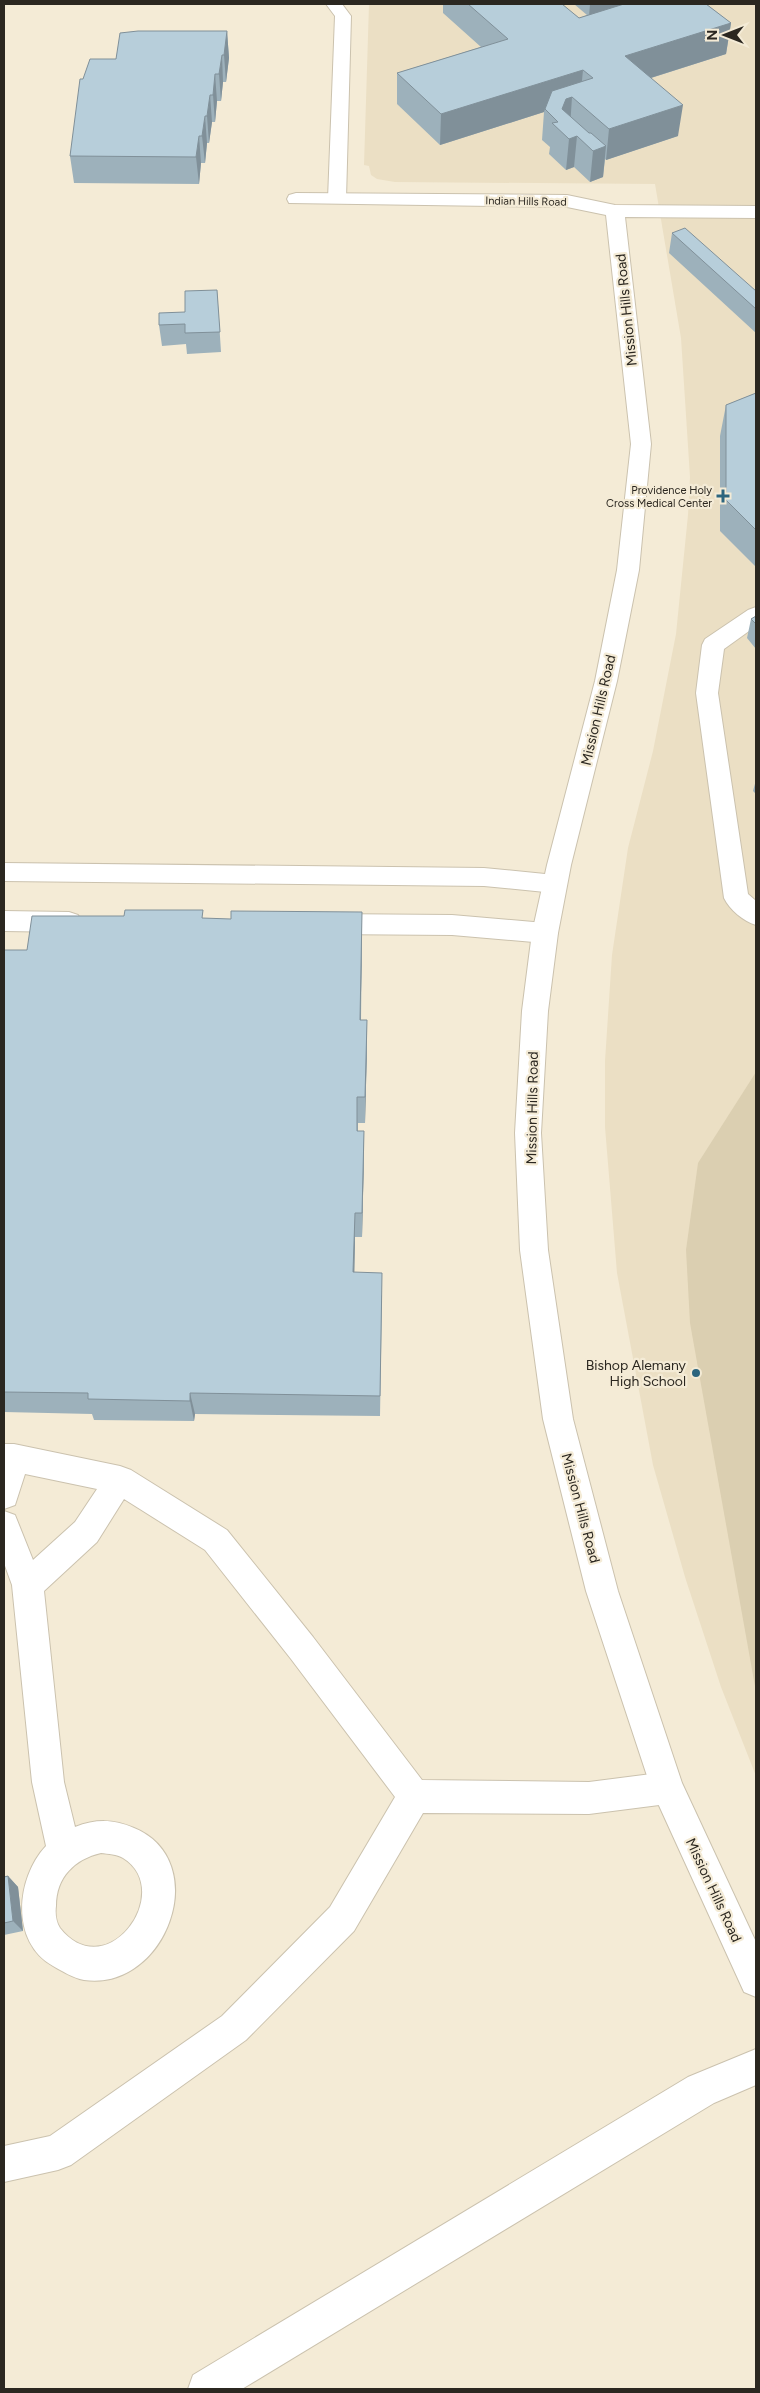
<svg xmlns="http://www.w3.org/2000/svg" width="760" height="2393" font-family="Figtree,sans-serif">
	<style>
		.built { fill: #ebdfc4 }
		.green { fill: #dbcfb1 }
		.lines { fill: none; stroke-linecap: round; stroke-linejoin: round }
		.lane-casing { stroke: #cbc2ae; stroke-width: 2 }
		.street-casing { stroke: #cbc2ae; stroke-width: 2 }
		.lane { fill: #fff; fill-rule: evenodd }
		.street { fill: #fff; fill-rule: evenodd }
		.wall { fill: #9db1bb }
		.shaded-wall { fill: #809099 }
		.building { fill: #b7ceda; stroke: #809099 }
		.poi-dot { fill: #2c657e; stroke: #f4ebd6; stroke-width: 2 }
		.labels { text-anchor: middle; stroke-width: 4.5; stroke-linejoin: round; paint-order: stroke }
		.far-street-label { font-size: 11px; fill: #2b2720; stroke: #f4ebd6 }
		.far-poi-label { font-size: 11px; fill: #2b2720; stroke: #f4ebd6; text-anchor: end }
		.street-label { font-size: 14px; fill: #2b2720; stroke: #f4ebd6 }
		.poi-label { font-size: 14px; fill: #2b2720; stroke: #f4ebd6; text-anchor: end }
	</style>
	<rect width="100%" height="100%" fill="#f4ebd6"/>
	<path class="built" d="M369,4h387v1772l-35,-89 -36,-110 -32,-112 -36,-192 -12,-146v-66l7,-106 16,-107 25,-97 23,-117 12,-119 2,-38 -9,-139 -26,-154 -260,-2 -18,-3 -6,-4 -2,-9 -5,-1z"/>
	<path class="green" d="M756,1072v620l-66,-369 -4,-73 12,-87z"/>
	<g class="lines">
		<defs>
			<path id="lane" d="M326,4h16l9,12 -5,183 -2,4h-14l-2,-4 7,-183z
				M756,607v19l-32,23 -6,44 30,201 8,7v24c-13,-4 -26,-15 -32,-27l-28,-205 6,-48 3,-6 43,-29z
				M4,863l480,5 71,7 9,2 3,7 -3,7 -9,2 -71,-7 -480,-5z
				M4,911l65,1 9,3 4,7 -4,7 -9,3 -65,-1z
				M325,914l127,1 93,8 9,3 4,7 -4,7 -9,3 -93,-8 -127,-1 -9,-3 -4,-7 4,-7z
				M4,1444h10l106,22 11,4 96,60 86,107 109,143 167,2 78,-10 12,4 4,12 -4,12 -12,4 -78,10 -166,-1 -69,118 -108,109 -175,125 -13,5 -54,12v-36l46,-10 172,-120 108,-109 65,-110 -104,-138 -86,-109 -81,-51 -27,43 -53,49 20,191 11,45c21,-8 38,-8 59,1 80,33 32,164 -50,152 -11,-2 -22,-9 -31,-14 -43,-24 -37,-88 -7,-120l-14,-64 -20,-197 -8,-22v-52l11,4 18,45 42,-38 22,-33 -72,-15 -10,31 -11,4zM101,1853c7,1 16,1 22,5 53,33 -16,129 -63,70 -4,-6 -5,-15 -4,-22 0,-29 19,-47 45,-53z
				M756,2049v36l-42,18 -472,286h-54l5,-14 495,-298z"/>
			<path id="street" d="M296,193l271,2 48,10 141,1v12l-131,-1 26,227 -12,126 -22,111 -46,184 -13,68 -10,78 -7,122 7,117 25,169 45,172 64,192 74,159v55l-12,-5 -93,-204 -65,-197 -43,-172 -23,-169 -5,-117 7,-122 10,-78 15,-68 48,-184 22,-111 14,-126 -25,-229 -39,-8 -278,-4 -2,-4 2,-4z"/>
		</defs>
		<use href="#lane" class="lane-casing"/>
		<use href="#street" class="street-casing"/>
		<use href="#lane" class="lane"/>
		<use href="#street" class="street"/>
	</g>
	<path class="wall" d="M443,4h119l17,14 8,-3 -13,-11h132l25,19 -5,31 -75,24 27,58 -72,24 -1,-1 -2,18 -13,5 -16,-15 -8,3 -17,-16 1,-7 -8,-7 2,-28 -104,33 -43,-41v-31l84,-26 -38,-34z
		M227,31l2,27 -3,24h-3l-2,19h-4l-2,21h-3l-3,21h-2l-2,20h-4l-2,21 -125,-1 -4,-27 13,-77 33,-20z
		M672,233l84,58v42l-87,-80z
		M217,290l4,62 -34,2 -1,-10 -24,2 -3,-21 26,-13z
		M756,393v174l-36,-36v-95l6,-31z
		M756,616v33l-9,-11 4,-19z
		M756,780v14l-3,-3z
		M204,918l158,22 -1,80h6v27l-2,76h-7v8h6v24l-2,82h-7l-1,35 28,24 -2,120 -185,-2 -1,7 -100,-1 -2,-6 -88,-2v-462h23z
		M8,1876l10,11 5,44 -19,4v-58z"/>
	<path class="shaded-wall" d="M590,4h40l-41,12z
		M731,23l-5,31 -104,33 3,-31z
		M227,31l2,27 -3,24 -2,-27z
		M222,55l1,27 -2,19 -2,-27z
		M583,70l-3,31 -8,-4 -2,31 -8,-19h-17l-1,3 -104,33 1,-31z
		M215,74l2,27 -2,21 -2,-27z
		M210,95l2,27 -3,21 -2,-27z
		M683,105l-5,31 -72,24 3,-31z
		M205,116l2,27 -2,20 -3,-27z
		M199,136l2,27 -2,21 -3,-27z
		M577,136l-3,31 -8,3 3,-31z
		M606,146l-3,31 -13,5 3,-31z
		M362,912v28l-2,106v-26z
		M367,1020v27l-2,76v-26z
		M364,1131v24l-2,82v-24z
		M355,1213v24l-1,58 -1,-23z
		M190,1393l5,21 -1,7 -4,-20z
		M8,1876l10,11 5,44 -10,-10z"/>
	<path class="building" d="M468,4h94l17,14 45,-14h82l25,19 -106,33 58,49 -74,24 -37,-32 -6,2 -4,10 27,24h2l15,13 -13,5 -16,-15 -8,3 -17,-16 6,-1 -13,-13 7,-18 41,-13 -10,-8 -142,44 -44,-41 111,-34z
		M138,31h89l-3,24h-2l-3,19h-4l-2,21h-3l-3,21h-2l-3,20h-3l-3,21 -126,-1 10,-77h3l7,-20h26l4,-26z
		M685,228l71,63v18l-84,-76z
		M217,290l3,42 -35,1v-9l-26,1v-12l26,-1v-21z
		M756,393v137l-30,-30v-95z
		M756,616v8l-5,-5z
		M125,910h78l-1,8 29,1v-8l131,1 -2,108h7l-2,77h-8v34h7l-2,82h-7l-2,59 29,1 -2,123 -190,-3v8l-102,-2v-6l-84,-1v-442h23l5,-34h92z
		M8,1876l5,45 -9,2v-46z"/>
	<g class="poi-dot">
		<path d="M720.5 488.5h5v5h5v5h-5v5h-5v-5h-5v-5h5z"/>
		<circle cx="696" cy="1373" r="5"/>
	</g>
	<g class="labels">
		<g class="far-street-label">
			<text transform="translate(526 201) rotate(1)" y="4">Indian Hills Road</text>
		</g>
		<g class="far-poi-label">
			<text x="712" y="494">Providence Holy<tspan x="712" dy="13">Cross Medical Center</tspan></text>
		</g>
		<g class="street-label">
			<text transform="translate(626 310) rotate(-96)" y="5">Mission Hills Road</text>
			<text transform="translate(598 710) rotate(-77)" y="5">Mission Hills Road</text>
			<text transform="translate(532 1108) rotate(-89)" y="5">Mission Hills Road</text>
			<text transform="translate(581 1508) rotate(75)" y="5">Mission Hills Road</text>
			<text transform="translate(714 1890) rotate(65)" y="5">Mission Hills Road</text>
		</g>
		<g class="poi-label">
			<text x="686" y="1370">Bishop Alemany<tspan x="686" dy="16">High School</tspan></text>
		</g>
	</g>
	<rect width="760" height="2393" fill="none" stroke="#2b2720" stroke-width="10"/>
	<g transform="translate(725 35) rotate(270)" stroke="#f4ebd6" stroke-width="4" paint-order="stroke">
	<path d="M0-4L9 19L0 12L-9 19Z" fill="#2b2720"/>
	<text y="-8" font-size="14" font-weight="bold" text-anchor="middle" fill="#2b2720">N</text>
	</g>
</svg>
